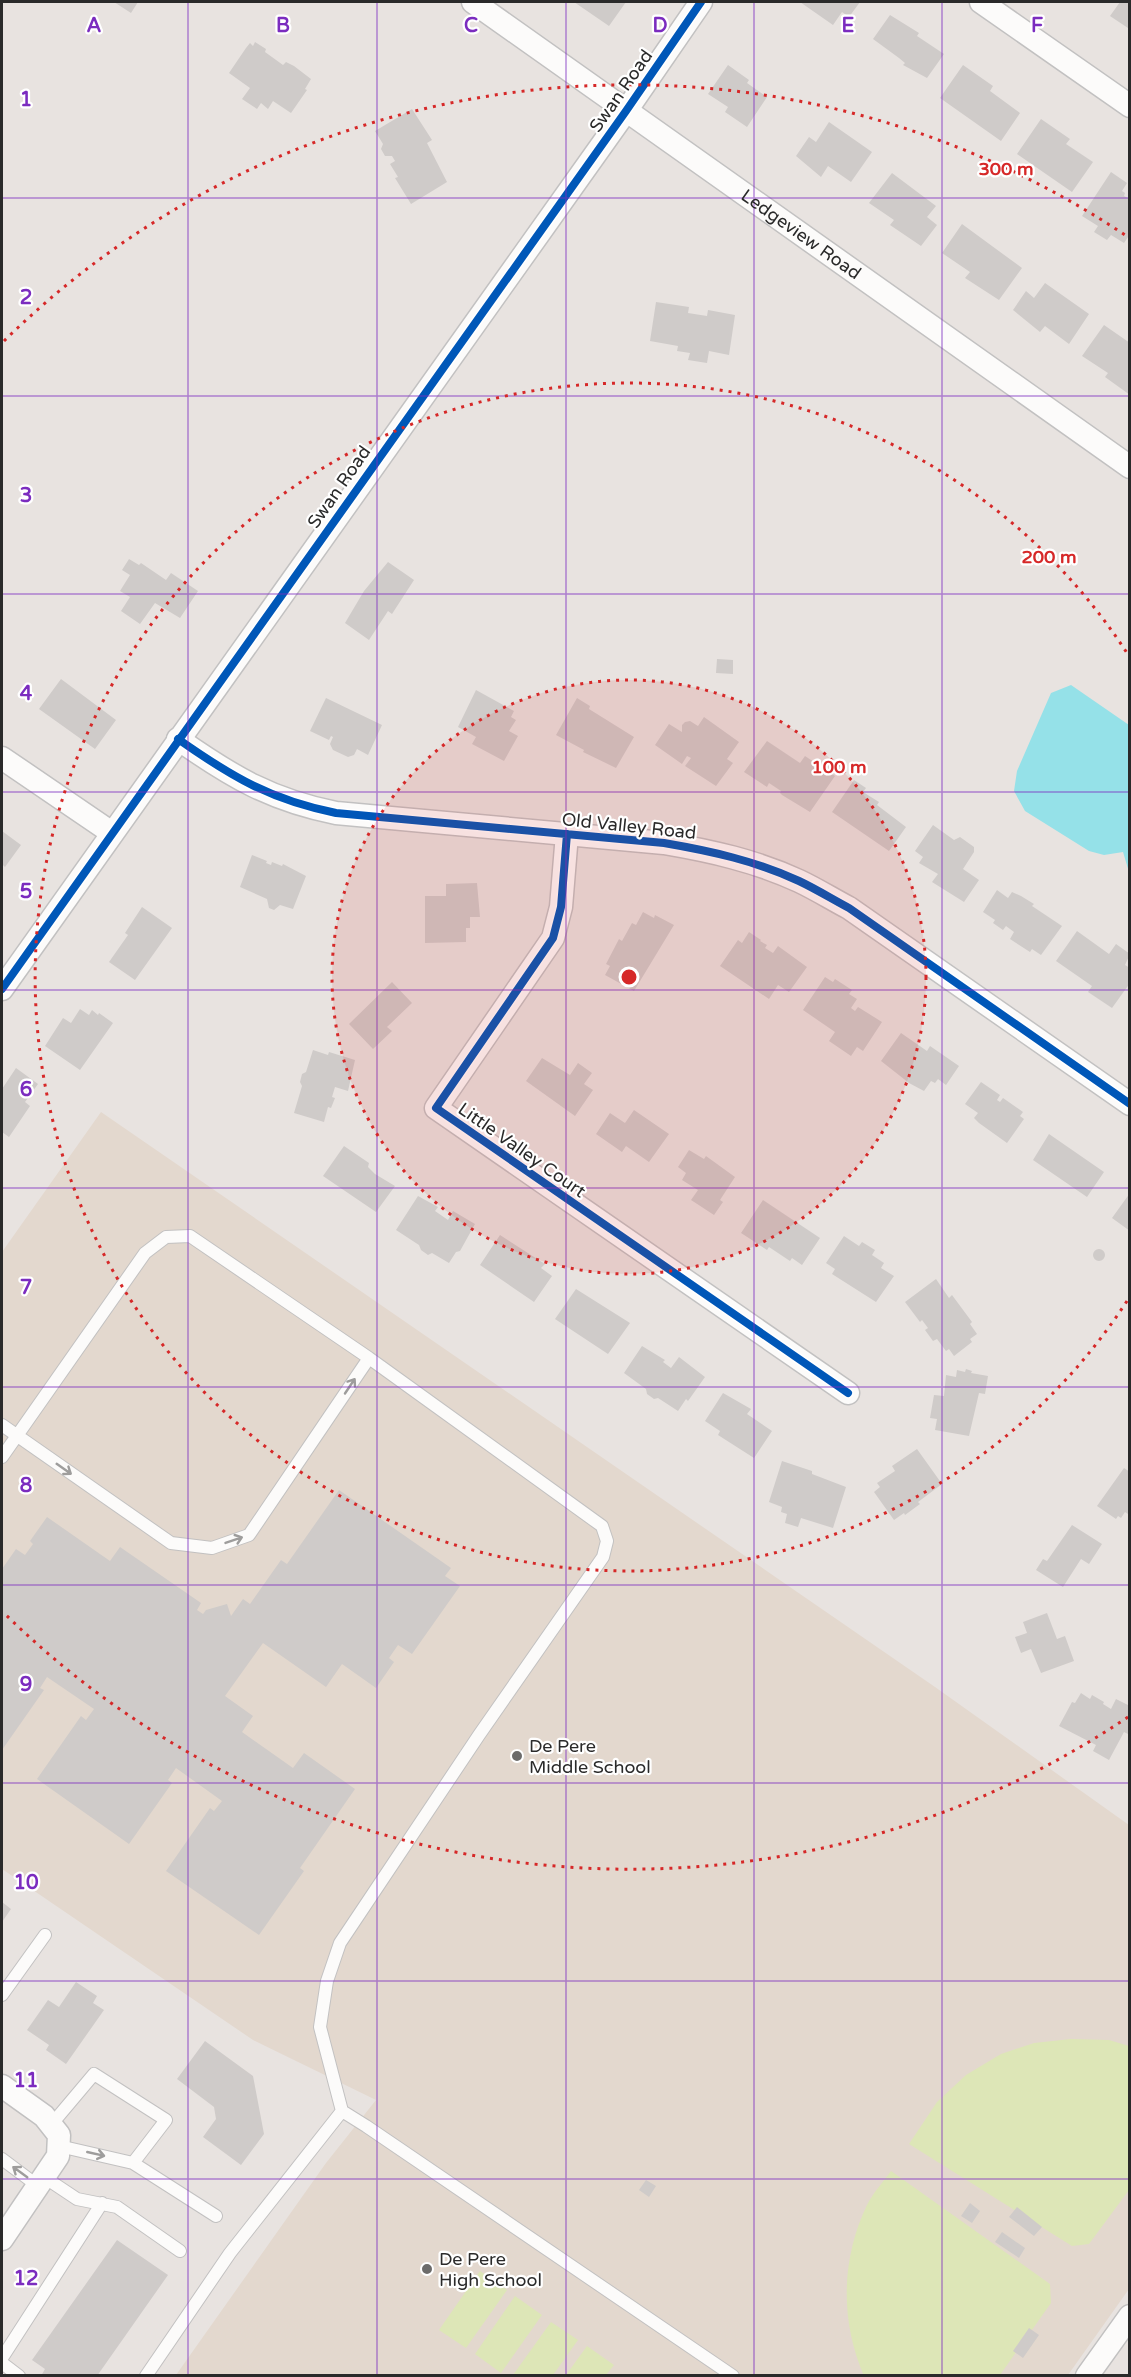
<svg xmlns="http://www.w3.org/2000/svg" width="1131" height="2377" font-family="'Varela Round',sans-serif">
	<style>
		.education { fill: #e3d8ce }
		.pitch { fill: #dde6b7 }
		.water { fill: #95e1e8 }
		.building { fill: #cfcbc9 }
		.lines { fill: none; stroke-linecap: round; stroke-linejoin: round }
		.lane-casing { stroke: #c2c1c1; stroke-width: 14 }
		.street-casing { stroke: #c2c1c1; stroke-width: 25 }
		.lane { stroke: #fcfbfa; stroke-width: 12 }
		.street { stroke: #fcfbfa; stroke-width: 22 }
		.cycleway-casing { stroke: #fff; stroke-width: 11 }
		.cycleway { stroke: #0057b8; stroke-width: 8 }
		.oneway { stroke: #9e9d9c }
		.grid { fill: none; stroke: #7b2cbf; stroke-width: 1.5; stroke-opacity: 0.55 }
		.ring { fill: none; stroke: #d62828; stroke-width: 3; stroke-dasharray: 3 6 }
		.poi-dot { fill: #6c6b6a; stroke: #fff; stroke-width: 2 }
		.labels { text-anchor: middle; stroke-width: 4.5; stroke-linejoin: round; paint-order: stroke }
		.street-label { font-size: 18px; fill: #2a2a2a; stroke: #fff }
		.poi-label { font-size: 18px; fill: #2a2a2a; stroke: #fff; text-anchor: start }
		.grid-label { font-size: 20px; text-anchor: middle; font-weight: bold; fill: #7b2cbf; stroke: #fff; stroke-width: 4.5; stroke-linejoin: round; paint-order: stroke }
		.centre { fill: #d62828; stroke: #fff; stroke-width: 3 }
		.ring-label { font-size: 18px; text-anchor: middle; font-weight: bold; fill: #d62828; stroke: #fff; stroke-width: 4.5; stroke-linejoin: round; paint-order: stroke }
	</style>
	<rect width="100%" height="100%" fill="#e8e3e0"/>
	<path class="education" d="M101,1112l834,575 194,138v464l-61,86h-892l150,-212 50,-63 -123,-60 -251,-171v-617z"/>
	<path class="pitch" d="M1071,2039l38,1 20,6v144l-40,54 -17,2 -163,-102 28,-42 29,-27 35,-21 33,-11z
		M891,2171l159,113 1,19 -51,72 -136,1c-24,-55 -23,-117 3,-171 6,-12 16,-23 24,-34z
		M480,2271l27,19 -41,58 -27,-18z
		M515,2296l27,19 -41,58 -26,-19z
		M551,2322l27,18 -25,35h-40z
		M587,2346l27,19 -8,10h-40z"/>
	<path class="water" d="M1071,685l58,40v147l-6,-20 -19,3 -15,-4 -64,-40 -11,-20 3,-20 34,-78z"/>
	<path class="building" d="M114,2h24l-7,11z
		M574,2h52l-17,24z
		M800,2h60l-11,15 -7,-5 -9,13z
		M1120,2h10l-2,26 -18,-12z
		M890,15l29,18 -2,3 27,18 -17,24 -24,-13 2,-2 -6,-5 -26,-19z
		M255,42l11,7 -1,3 18,13 3,-3 8,4 17,13 -6,10 2,1 -16,23 -18,-12 -5,8 -7,-6 -4,6 -15,-10 8,-11 -21,-15 17,-25 4,-5 3,3z
		M728,65l21,15 -2,3 20,14 -20,30 -22,-15 3,-5 -20,-13z
		M963,65l30,21 -3,5 30,22 -19,28 -61,-43z
		M412,109l20,31 -5,3 20,39 -36,22 -16,-26 3,-1 -8,-13 5,-3 -3,-5h-7l-4,-7 2,-5 -8,-13z
		M1041,119l29,20 -4,5 27,18 -21,30 -55,-38z
		M829,122l43,30 -21,30 -23,-16 -7,11 -25,-21 13,-19 7,5z
		M1111,172l16,11 -5,8 3,2 -1,3 6,3v35l-6,9 -13,-8 -4,5 -13,-8 4,-6 -16,-10z
		M892,173l44,33 -9,11 10,8 -16,21 -31,-21 4,-5 -25,-17z
		M962,224l60,44 -23,32 -34,-22 5,-6 -28,-19z
		M1045,283l44,31 -20,30 -24,-18 -5,6 -27,-22 13,-19 8,7z
		M656,302l33,5 -1,6 19,3 1,-6 27,5 -6,40 -20,-4 -2,12 -19,-3 2,-7 -13,-2 1,-5 -28,-5z
		M1104,325l26,18v52l-25,-18 3,-4 -26,-17z
		M129,559l10,6 2,-2 25,17 5,-7 27,18 -18,27 -25,-15 -15,21 -19,-13 9,-14 -10,-6 10,-16 -8,-5z
		M388,562l26,18 -22,34 -4,-3 -19,29 -24,-17 19,-32z
		M717,659l16,1v14l-17,-1z
		M61,679l55,41 -21,29 -56,-40z
		M476,690l38,21 -3,6 5,3 -7,11 9,5 -14,25 -32,-17 4,-7 -18,-10z
		M326,698l56,27 -14,30 -11,-6 -3,6 -6,2 -15,-7 -3,-6 3,-7 -2,-1 -2,4 -19,-9z
		M577,698l13,8 -1,3 45,28 -18,31 -33,-16 1,-2 -28,-15z
		M704,717l35,25 -12,17 6,4 -17,23 -31,-20 6,-8 -4,-2 -5,8 -27,-19 14,-21 13,8v-7l3,-3 5,-1 8,5z
		M767,741l33,22 5,-7 30,20 -25,36 -28,-17 -2,-2 1,-2 -12,-8 -2,4 -23,-15z
		M854,780l12,8 -3,4 16,10 -2,3 29,22 -17,24 -57,-39z
		M933,825l21,15 6,-3 14,10v5l-11,17 16,11 -15,22 -32,-20 6,-8 -19,-11 4,-6 -8,-6z
		M2,831l19,14 -16,22 -3,-3z
		M252,855l15,6 -1,2 5,2 1,-3 10,4 1,-2 23,12 -13,33 -13,-4 -6,5 -5,-2 -2,-9 -27,-12z
		M477,883l3,34h-10v11h-4v14l-41,1v-47h21v-12z
		M997,890l11,8 4,-6 9,4 13,8 -2,2 30,20 -21,29 -9,-6 -2,3 -20,-13 4,-7 -8,-6 -3,4 -10,-7 2,-3 -12,-8z
		M142,907l30,21 -37,52 -26,-18 19,-27 -3,-2z
		M643,912l11,6 1,-3 19,10 -40,66 -29,-16 5,-9 -4,-2 13,-25 3,2 10,-18 4,2z
		M1077,931l32,23 7,-10 14,10 -5,11 5,3v15l-18,25 -24,-16 4,-6 -36,-25z
		M749,932l12,8 -1,1 7,4 -2,3 8,5 5,-7 29,21 -18,25 -11,-7 -9,14 -49,-33 18,-26 4,3z
		M825,977l8,5 2,-3 17,11 -3,4 8,5 -6,9 4,3 3,-4 24,15 -19,29 -6,-4 -6,9 -22,-15 6,-9 -32,-22z
		M392,982l20,21 -25,24 5,4 -19,18 -24,-25z
		M80,1009l9,6 3,-5 6,5 1,-2 14,10 -33,47 -35,-24 18,-28 8,5z
		M901,1033l26,18 3,-5 29,20 -13,19 -8,-6 -3,4 -4,-2 -7,10 -15,-8 -28,-22z
		M313,1050l15,5 1,-3 26,8 -7,31 -13,-4 -3,10 3,1 -4,10 -3,-1 -4,15 -30,-9 8,-27 -2,-4 2,-8 4,-2z
		M542,1058l28,17 8,-12 14,10 -8,11 9,6 -18,26 -49,-35z
		M16,1068l22,16 -13,18 5,4 -21,31 -7,-5v-43z
		M981,1082l19,13 -3,5 3,2 3,-4 20,14 -3,4 4,3 -17,24 -28,-20 -5,-5 4,-5 -13,-9z
		M634,1110l35,24 -20,28 -23,-16 -4,6 -26,-18 14,-21 15,10z
		M1049,1134l55,38 -17,25 -54,-37z
		M344,1146l25,17 -1,4 7,7 20,12 -19,26 -53,-36z
		M689,1150l15,9 2,-3 29,21 -15,23 3,2 -9,13 -23,-15 7,-10 -16,-10 4,-7 -8,-6z
		M1130,1193v38l-18,-13z
		M418,1196l20,11 -3,4 13,9 5,-9 22,13 -15,27 -4,1 -7,11 -17,-10 -4,2 -7,-5 -2,-5 -23,-15z
		M763,1200l57,38 -18,27 -10,-7 -2,3 -21,-14 -2,3 -26,-17z
		M500,1235l45,29 -4,4 11,8 -18,26 -54,-37z
		M844,1236l15,10 3,-4 13,8 -3,5 12,8 -3,5 13,8 -18,26 -44,-28 3,-5 -9,-6z
		M1093 1255a6 6 0 1 1 12 0a6 6 0 1 1-12 0Z
		M936,1279l13,19 3,-3 20,27 -2,2 7,10 -7,5 2,3 -18,14 -5,-7 -3,2 -9,-12 -4,2 -8,-11 3,-2 -6,-8 -2,2 -15,-20z
		M576,1289l54,34 -22,31 -53,-35z
		M642,1346l23,14 -2,2 8,6 8,-11 26,20 -17,24 -2,-2 -8,12 -20,-13 -4,1 -7,-5 -1,-5 -22,-16z
		M966,1369l6,2 -1,2 17,3 -3,18 -6,-1 -10,43 -34,-6 2,-11 -7,-1 4,-23 10,1 2,-21 10,2 1,-7 8,2z
		M723,1393l28,16 -4,5 25,17 -18,27 -36,-23 2,-4 -15,-10z
		M917,1449l25,35 -24,18 2,2 -15,11 -1,-2 -10,7 -20,-28 6,-5 -3,-4 18,-12 -3,-5z
		M782,1461l30,10v3l34,13 -13,41 -32,-10 -3,9 -13,-4 2,-9 -6,-2 1,-5 -13,-5z
		M1124,1468l6,4v39l-2,3 -3,-2 -4,6 -3,-2 -2,3 -19,-13z
		M339,1490l112,78 -6,8 15,10 -48,68 -14,-9 -9,13 5,4 -18,26 -34,-24 -16,23 -63,-44 -38,53 28,20 -11,16 51,36 11,-15 51,36 -55,79 4,3 -45,64 -93,-64 44,-63 4,3 8,-10 -46,-33 -8,12 4,3 -43,61 -92,-65 44,-63 5,4 8,-11 -47,-32 -7,11 4,2 -42,60v-181l14,-20 9,6 8,-11 -3,-3 17,-24 63,44 10,-14 81,56 -4,7 6,4 3,-4 21,-6 4,12 12,-17 7,5 31,-44 6,4z
		M1072,1525l30,19 -13,20 -8,-5 -18,28 -27,-17 7,-11 4,2z
		M1047,1613l10,26 8,-3 9,25 -33,12 -10,-24 -10,4 -6,-16 12,-4 -4,-11z
		M1081,1693l9,6 2,-4 12,7 -1,2 8,5 5,-10 14,7v29l-6,-3 -15,28 -16,-9 3,-6 -37,-19 13,-24 3,1z
		M2,1902l9,7 -9,13z
		M76,1982l21,14 -4,7 11,7 -38,54 -20,-14 3,-5 -22,-15 21,-30 11,7z
		M205,2041l48,35 11,58 -23,31 -38,-28 13,-18 -2,-12 -37,-28z
		M646,2180l10,6 -7,11 -10,-7z
		M970,2203l10,8 -8,12 -11,-7z
		M1017,2207l25,20 -8,9 -25,-19z
		M1002,2232l23,16 -6,10 -24,-16z
		M117,2240l51,35 -71,101h-56l4,-7 -13,-9z
		M1029,2328l10,7 -16,23 -10,-7z"/>
	<g class="lines">
		<defs>
			<path id="lane" d="M2,1425l169,118 41,5 37,-13 120,-177
				M2,1457l143,-204 21,-16 24,-1 179,122 233,168 5,15 -4,16 -124,178 -139,208 -13,38 -7,46 22,84 24,15 367,250
				M2,1995l43,-60
				M51,2125l43,-51 72,46 -33,43
				M59,2146l74,17 83,53
				M2,2159l36,27
				M44,2177l33,22 40,8 63,44
				M2,2358l100,-155
				M2,2363l17,13
				M146,2376l84,-123 112,-142"/>
			<g id="street">
				<path id="s1" d="M473,2l657,465"/>
				<path d="M981,2l149,104"/>
				<path d="M178,739c54,38 93,61 158,74l328,30c47,8 92,18 135,38 17,8 33,18 50,27l281,196"/>
				<path d="M2,758l110,75"/>
				<path d="M567,834l-6,73 -8,31 -117,170 412,285"/>
				<path d="M2,989l624,-878 75,-109"/>
				<path d="M2,2086l42,30 15,19 -1,21 -56,83"/>
				<path d="M1087,2376l43,-60"/>
			</g>
		</defs>
		<use href="#lane" class="lane-casing"/>
		<use href="#street" class="street-casing"/>
		<use href="#lane" class="lane"/>
		<use href="#street" class="street"/>
		<defs>
			<path id="cycleway" d="M178,739c54,38 93,61 158,74l328,30c47,8 92,18 135,38 17,8 33,18 50,27l281,196
				M567,834l-6,73 -8,31 -117,170 412,285
				M2,989l624,-878 75,-109"/>
		</defs>
		<use href="#cycleway" class="cycleway-casing"/>
		<use href="#cycleway" class="cycleway"/>
	</g>
	<defs><path id="oneway-shaft" d="M-6 0H5M1.5-3L5.5 0L1.5 3" fill="none" stroke-width="1.6" stroke-linecap="round" stroke-linejoin="round" transform="scale(1.5)"/></defs>
	<g class="oneway">
		<use href="#oneway-shaft" transform="translate(350 1386) rotate(-56)"/>
		<use href="#oneway-shaft" transform="translate(64 1469) rotate(35)"/>
		<use href="#oneway-shaft" transform="translate(234 1540) rotate(-19)"/>
		<use href="#oneway-shaft" transform="translate(96 2154) rotate(13)"/>
		<use href="#oneway-shaft" transform="translate(20 2172) rotate(-144)"/>
	</g>
	<path class="grid" d="M188,2v2374M377,2v2374M566,2v2374M754,2v2374M942,2v2374M2,198h1128M2,396h1128M2,594h1128M2,792h1128M2,990h1128M2,1188h1128M2,1387h1128M2,1585h1128M2,1783h1128M2,1981h1128M2,2179h1128"/>
	<circle cx="629" cy="977" r="297" fill="#d62828" fill-opacity=".12"/>
	<g class="ring">
		<circle cx="629" cy="977" r="297"/>
		<path d="M1127 1301A594 594 0 1 1 1127 653"/>
		<path d="M1128 1717A892 892 0 0 1 4 1613M4 341A892 892 0 0 1 1128 237"/>
	</g>
	<g class="poi-dot">
		<circle cx="517" cy="1756" r="6"/>
		<circle cx="427" cy="2269" r="6"/>
	</g>
	<g class="labels">
		<g class="street-label">
			<text transform="translate(621 91) rotate(-55)" y="6">Swan Road</text>
			<text dy="6" stroke="none"><textPath href="#s1" startOffset="402">Ledgeview Road</textPath></text>
			<text transform="translate(339 487) rotate(-55)" y="6">Swan Road</text>
			<text transform="translate(629 826) rotate(6)" y="6">Old Valley Road</text>
			<text transform="translate(522 1150) rotate(35)" y="6">Little Valley Court</text>
		</g>
		<g class="poi-label">
			<text x="529" y="1752">De Pere<tspan x="529" dy="21">Middle School</tspan></text>
			<text x="439" y="2265">De Pere<tspan x="439" dy="21">High School</tspan></text>
		</g>
	</g>
	<g class="grid-label">
		<text x="94" y="32">A</text>
		<text x="283" y="32">B</text>
		<text x="471" y="32">C</text>
		<text x="660" y="32">D</text>
		<text x="848" y="32">E</text>
		<text x="1037" y="32">F</text>
		<text x="26" y="106">1</text>
		<text x="26" y="304">2</text>
		<text x="26" y="502">3</text>
		<text x="26" y="700">4</text>
		<text x="26" y="898">5</text>
		<text x="26" y="1096">6</text>
		<text x="26" y="1294">7</text>
		<text x="26" y="1492">8</text>
		<text x="26" y="1691">9</text>
		<text x="26" y="1889">10</text>
		<text x="26" y="2087">11</text>
		<text x="26" y="2285">12</text>
	</g>
	<circle cx="629" cy="977" r="9" class="centre"/>
	<g class="ring-label">
		<text x="1006" y="175">300 m</text>
		<text x="1049" y="563">200 m</text>
		<text x="839" y="773">100 m</text>
	</g>
	<rect width="1131" height="2377" fill="none" stroke="#2a2a2a" stroke-width="6"/>
</svg>
